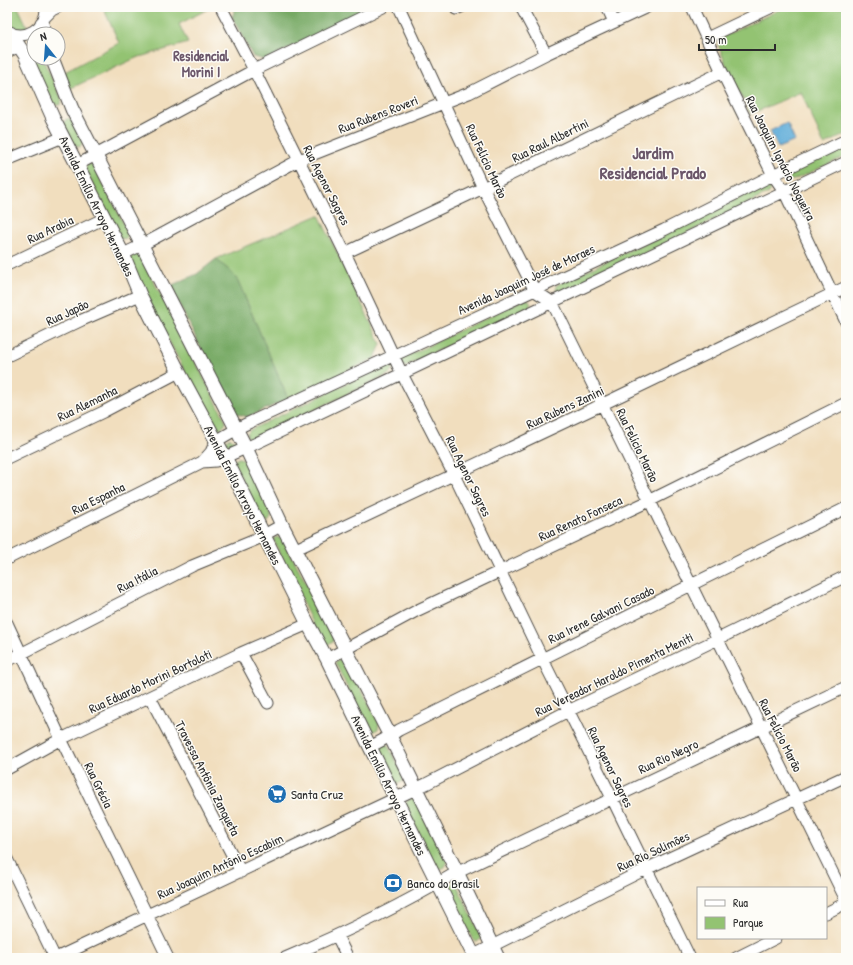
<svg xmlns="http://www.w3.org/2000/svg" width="853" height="965" font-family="'Patrick Hand',sans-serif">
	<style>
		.green { fill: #93c372; stroke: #5f774e }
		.forest { fill: #76a964; stroke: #506a48 }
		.water { fill: #60add9; stroke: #466c82 }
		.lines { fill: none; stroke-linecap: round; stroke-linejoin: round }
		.minor-casing { stroke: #494641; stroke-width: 13 }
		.major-casing { stroke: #494641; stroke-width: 15 }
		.minor { stroke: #fff; stroke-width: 11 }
		.major { stroke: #fff; stroke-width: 13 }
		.labels { text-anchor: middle; stroke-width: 3; stroke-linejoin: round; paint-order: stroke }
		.street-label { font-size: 13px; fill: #2b2b2b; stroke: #fdfcf7 }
		.poi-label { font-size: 13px; fill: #2b2b2b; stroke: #fdfcf7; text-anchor: start }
		.neighbourhood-label { font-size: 14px; font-weight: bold; fill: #6b576a; stroke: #fdfcf7 }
		.district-label { font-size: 17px; font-weight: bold; fill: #6b576a; stroke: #fdfcf7 }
	</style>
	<rect width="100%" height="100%" fill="#fdfcf7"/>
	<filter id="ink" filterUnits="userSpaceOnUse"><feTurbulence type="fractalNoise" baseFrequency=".025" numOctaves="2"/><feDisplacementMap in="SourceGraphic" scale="8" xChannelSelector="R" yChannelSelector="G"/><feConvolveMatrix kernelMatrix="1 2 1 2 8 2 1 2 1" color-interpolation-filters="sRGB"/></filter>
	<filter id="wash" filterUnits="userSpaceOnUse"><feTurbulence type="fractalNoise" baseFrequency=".012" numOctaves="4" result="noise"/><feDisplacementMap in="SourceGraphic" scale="16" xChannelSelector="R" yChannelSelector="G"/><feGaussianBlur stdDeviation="0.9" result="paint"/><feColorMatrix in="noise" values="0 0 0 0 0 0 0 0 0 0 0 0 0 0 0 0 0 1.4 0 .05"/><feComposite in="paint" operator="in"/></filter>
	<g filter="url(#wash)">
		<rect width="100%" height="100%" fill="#f1debe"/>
		<path class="green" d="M7,7h11l9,19v3l-12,2 -8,-18z
			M103,7h109l-33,17 9,19 -52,15 -67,31 -8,-15 58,-31z
			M785,7h61v127l-22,11 -23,-53 -50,22 -23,-44 -10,-26 2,-6z
			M31,47h3v11h8l19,39 1,3 -2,5h-5l-3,-1 -25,-53z
			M66,119l6,1 11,22 -3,5 -6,-1 -11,-21z
			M846,145v11l-52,24h-5l-2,-2 1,-5z
			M90,163l3,1 36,70 -3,5 -6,-1 -35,-69 1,-3z
			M767,184l4,4 -2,5 -98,48 -111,53 -4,-3 1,-6z
			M319,215l62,129 -6,14 -87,41 -50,-118 -7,-9 -15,-13z
			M136,253h3l87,168 -1,4 -5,4h-5l-71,-136 -14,-35z
			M525,299h3l3,4 -2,5 -125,59 -4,-8 3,-1z
			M387,364l3,1 3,4 -4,5 -137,66 -5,-3v-4l3,-3z
			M224.5 444a5.5 5.5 0 1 1 11 0a5.5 5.5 0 1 1-11 0Z
			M238,458h2l5,3 26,53v4l-3,4 -6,-1 -29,-60z
			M277,537l6,2 50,95v8l-5,3 -7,-3 -48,-103z
			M341,659l6,3 32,61 -1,6 -5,3 -6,-3 -32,-67z
			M384,743l3,1 17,32 -1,5 -5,3 -5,-3 -15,-31v-5z
			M412,798l4,2 32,61 -3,6 -6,3 -4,-3 -30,-62 2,-4z
			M454,883l3,2 25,53 -5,4 -4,-2 -26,-50v-4z"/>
		<path class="forest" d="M236,7h139l-110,53 -12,-3 -21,-40z
			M216,259l15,13 7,9 50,118 -40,18 -15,-4 -63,-127 27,-12z"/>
		<path class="water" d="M787,123l8,18 -17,7 -8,-17z"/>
	</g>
	<g filter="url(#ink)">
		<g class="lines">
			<defs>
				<path id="minor" d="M221,7l33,63 91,183 57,121 52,101 88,183 70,140 78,160
					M399,7l84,181 52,103 17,11 294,598
					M521,7l25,47
					M607,7l7,15
					M692,7l30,65 51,103 11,16 62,131
					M456,9l5,-2
					M45,17l7,-7 6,-3
					M7,31c18,11 40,-3 39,-24
					M707,38l65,-31
					M7,52l12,-6
					M7,160l56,-23
					M77,165l177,-95 129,-63
					M345,253l138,-65 239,-116
					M123,254l19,-9 157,-85 170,-67 77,-39 101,-47
					M7,265l98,-47
					M7,356l75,-36 58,-25
					M7,458l96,-46 76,-40
					M202,462l9,-10 5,-11 28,-16 420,-195 109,-55 73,-35
					M294,550l309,-146 243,-117
					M7,559l195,-97 14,-1 30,-13 600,-286
					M7,623l54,116 107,219
					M241,653l27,50
					M327,659l91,-49 231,-109 197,-98
					M7,661l185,-95 63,-26 27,-15
					M150,697l91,175
					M370,747l20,-11 9,-6 447,-222
					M7,769l54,-30 180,-86 67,-29
					M7,859l48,99
					M826,913l20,-10
					M337,936l11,22
					M474,955l172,-86 200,-93
					M56,958l370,-174 142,-73 150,-72 128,-63
					M285,958c57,-24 114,-51 167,-83l394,-188
					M736,958l40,-20"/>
				<path id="major" d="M42,23l2,11
					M10,33l15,22 28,63 70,136 17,41 39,77 46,85 83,167 19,35 43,88 105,211
					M52,58l20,51 174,339 36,77 108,211 67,136 41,86"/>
			</defs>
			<use href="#minor" class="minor-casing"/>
			<use href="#major" class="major-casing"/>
			<use href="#minor" class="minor"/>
			<use href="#major" class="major"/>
		</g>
	</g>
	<defs>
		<symbol id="supermarket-disc" viewBox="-11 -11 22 22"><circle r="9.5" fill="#1f6fb2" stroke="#fdfcf7"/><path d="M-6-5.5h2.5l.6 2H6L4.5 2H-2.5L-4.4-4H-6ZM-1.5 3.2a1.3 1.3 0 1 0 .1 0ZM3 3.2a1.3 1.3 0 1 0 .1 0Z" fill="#fff"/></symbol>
		<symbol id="bank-disc" viewBox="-11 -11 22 22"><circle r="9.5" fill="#1f6fb2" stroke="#fdfcf7"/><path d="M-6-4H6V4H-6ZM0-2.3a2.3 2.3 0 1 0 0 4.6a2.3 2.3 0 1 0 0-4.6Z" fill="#fff"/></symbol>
	</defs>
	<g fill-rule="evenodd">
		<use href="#supermarket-disc" x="266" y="783" width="22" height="22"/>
		<use href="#bank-disc" x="382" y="872" width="22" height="22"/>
	</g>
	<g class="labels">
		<g class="street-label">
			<text transform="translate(378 114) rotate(-21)" y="5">Rua Rubens Roveri</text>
			<text transform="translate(550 140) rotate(-26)" y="5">Rua Raul Albertini</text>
			<text transform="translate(781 158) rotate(63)" y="5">Rua Joaquim Ignácio Nogueira</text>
			<text transform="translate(487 161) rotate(65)" y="5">Rua Felício Marão</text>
			<text transform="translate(327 185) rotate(63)" y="5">Rua Agenor Sagres</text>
			<text transform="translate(97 206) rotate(64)" y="5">Avenida Emílio Arroyo Hernandes</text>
			<text transform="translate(50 229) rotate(-25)" y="5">Rua Arabia</text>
			<text transform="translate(526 279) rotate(-25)" y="5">Avenida Joaquim José de Moraes</text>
			<text transform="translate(67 312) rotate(-25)" y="5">Rua Japão</text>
			<text transform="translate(87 403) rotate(-26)" y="5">Rua Alemanha</text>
			<text transform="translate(565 407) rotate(-25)" y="5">Rua Rubens Zanini</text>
			<text transform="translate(638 445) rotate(64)" y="5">Rua Felício Marão</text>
			<text transform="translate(469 476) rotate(64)" y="5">Rua Agenor Sagres</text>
			<text transform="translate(243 495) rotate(63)" y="5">Avenida Emílio Arroyo Hernandes</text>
			<text transform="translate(98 498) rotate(-26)" y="5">Rua Espanha</text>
			<text transform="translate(580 518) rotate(-25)" y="5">Rua Renato Fonseca</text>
			<text transform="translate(137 579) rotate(-27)" y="5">Rua Itália</text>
			<text transform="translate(601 614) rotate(-26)" y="5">Rua Irene Galvani Casado</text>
			<text transform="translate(614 674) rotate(-26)" y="5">Rua Vereador Haroldo Pimenta Meniti</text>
			<text transform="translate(150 681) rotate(-25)" y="5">Rua Eduardo Morini Bortoloti</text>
			<text transform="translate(781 735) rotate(63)" y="5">Rua Felício Marão</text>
			<text transform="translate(668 756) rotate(-25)" y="5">Rua Rio Negro</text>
			<text transform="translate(611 767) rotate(64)" y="5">Rua Agenor Sagres</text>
			<text transform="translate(208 778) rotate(63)" y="5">Travessa Antônia Zanqueta</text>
			<text transform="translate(99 785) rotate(64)" y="5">Rua Grécia</text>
			<text transform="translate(389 785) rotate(64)" y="5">Avenida Emílio Arroyo Hernandes</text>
			<text transform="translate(653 851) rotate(-25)" y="5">Rua Rio Solimões</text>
			<text transform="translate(220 866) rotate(-25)" y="5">Rua Joaquim Antônio Escabim</text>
		</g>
		<g class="poi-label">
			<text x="291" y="799">Santa Cruz</text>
			<text x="407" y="888">Banco do Brasil</text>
		</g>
		<g class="neighbourhood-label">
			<text x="201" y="61">Residencial<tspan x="201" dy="16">Morini I</tspan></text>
		</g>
		<g class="district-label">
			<text x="653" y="159">Jardim<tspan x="653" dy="20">Residencial Prado</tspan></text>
		</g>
	</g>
	<rect width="853" height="965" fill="none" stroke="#fdfcf7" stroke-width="24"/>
	<rect x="697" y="887" width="130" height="52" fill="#fdfcf7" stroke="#a9a8a5"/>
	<rect x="705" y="900" width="20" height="6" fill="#ffffff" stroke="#a9a8a5"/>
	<text x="733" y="907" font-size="12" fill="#2b2b2b">Rua</text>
	<rect x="705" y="917" width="20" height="12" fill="#93c372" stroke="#a9a8a5"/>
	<text x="733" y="927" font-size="12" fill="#2b2b2b">Parque</text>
	<g transform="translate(46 46) rotate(343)"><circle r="19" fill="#fdfcf7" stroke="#a9a8a5"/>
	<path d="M0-3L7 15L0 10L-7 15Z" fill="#1f6fb2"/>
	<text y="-6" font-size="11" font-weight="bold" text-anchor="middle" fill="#2b2b2b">N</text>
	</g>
	<path d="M699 44v6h76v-6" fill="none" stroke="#2b2b2b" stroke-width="2"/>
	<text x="705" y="44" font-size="12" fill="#2b2b2b" stroke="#fdfcf7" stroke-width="3" paint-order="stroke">50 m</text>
</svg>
